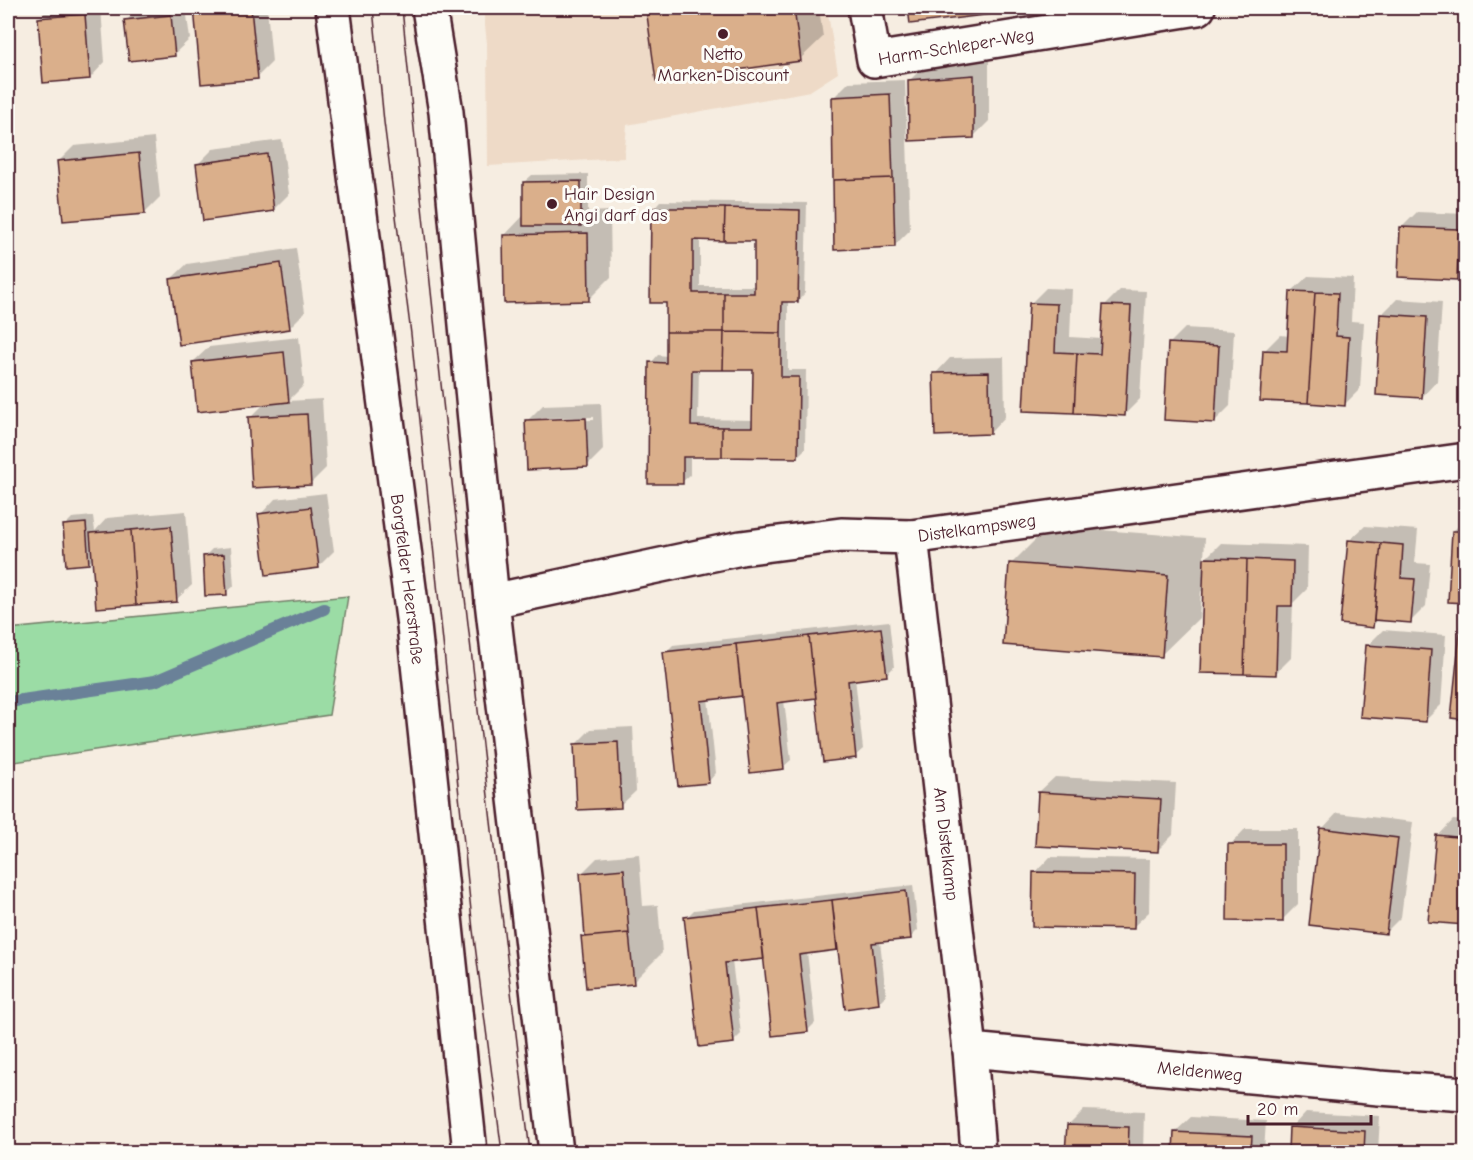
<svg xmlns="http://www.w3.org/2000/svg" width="1473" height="1160" font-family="'Comic Neue',sans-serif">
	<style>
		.built { fill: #eedac7 }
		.green { fill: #9bdca5; stroke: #727e68; stroke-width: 1.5 }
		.shadow { fill: #0003; fill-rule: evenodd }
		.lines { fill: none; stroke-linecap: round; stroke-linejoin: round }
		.stream { stroke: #6a8198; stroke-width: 12 }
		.building { fill: #daaf8b; stroke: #4a1f2b; stroke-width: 1.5 }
		.minor-casing { stroke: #4a1f2b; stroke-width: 38 }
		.secondary-casing { stroke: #4a1f2b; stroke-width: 38 }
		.minor { stroke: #fdfcf7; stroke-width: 33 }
		.secondary { stroke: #fdfcf7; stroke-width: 33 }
		.tram { stroke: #4a1f2b; stroke-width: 1.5 }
		.poi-dot { fill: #4a1f2b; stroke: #fdfcf7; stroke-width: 2 }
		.labels { text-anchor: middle; stroke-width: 6; stroke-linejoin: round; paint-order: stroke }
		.street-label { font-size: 18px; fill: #4a1f2b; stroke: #fdfcf7 }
		.poi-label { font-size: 18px; fill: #4a1f2b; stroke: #fdfcf7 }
	</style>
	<rect width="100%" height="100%" fill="#f6ede1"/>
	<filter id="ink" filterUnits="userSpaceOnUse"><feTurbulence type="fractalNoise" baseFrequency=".0167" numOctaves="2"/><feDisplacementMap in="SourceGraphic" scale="12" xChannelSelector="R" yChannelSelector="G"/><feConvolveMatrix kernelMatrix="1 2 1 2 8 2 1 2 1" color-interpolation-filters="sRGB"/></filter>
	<g filter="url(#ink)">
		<path class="built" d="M483,8h344l11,65 -28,18 -183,34 -3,33 -136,8 -1,-123z"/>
		<path class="green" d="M348,596l-19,119 -321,48v-134z"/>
		<path class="shadow" d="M50,8h51l4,54 -15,16 -51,-60z
			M139,8h47l4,31 -16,15 -48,-33z
			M197,8h70l5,54 -15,15 -61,-68z
			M647,8h172l4,29 -23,22 -143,20z
			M909,8h95l-4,4 -89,10z
			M989,60v61l-15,15 -64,-56 15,-15z
			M905,80l5,150 -15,15 -61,-148 15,-15z
			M154,138l6,59 -16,16 -86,-51 16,-16z
			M282,140l7,54 -16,16 -75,-46 15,-15z
			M588,174v38l22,-1 1,66 -23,23 -84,-64 20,-21v-33l8,-7z
			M660,201l147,2 -2,90 -7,8h-10v69h18l-1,79 -7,7h-108v19l-8,7 -31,-119 7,-8 9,1 1,-54 -15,-93zM700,239h56l-1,47h-55zM699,368l55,1 -1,51 -55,-1z
			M1417,212l49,2v56l-10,9 -54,-52z
			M296,248l9,64 -16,16 -118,-49 16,-15z
			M1308,276l45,2 -2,43 13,1 -4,67 -15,15 -81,-53 16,-16 10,1 2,-45z
			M1046,288l26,1 -2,48 32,2 2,-33 16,-16 26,1 -6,108 -15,15 -100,-4 5,-106z
			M1397,299l45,3 -5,79 -15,16 -40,-83z
			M1185,328l49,3 -4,75 -16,16 -45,-78z
			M299,337l5,48 -16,16 34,-2 4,69 -16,16 -60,-66 15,-15 -72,-41 16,-15z
			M1004,357l1,60 -15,16 -55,-59 15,-16z
			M601,403l2,47 -15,15 -61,-44 16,-16zM594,417v3l-53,1v-3z
			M326,493l8,58 -16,16 -58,-52 15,-16z
			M186,511l6,74 -16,15 -83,-42 -4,5 -24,-38 7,-7 21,-2 2,15 12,-13z
			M1466,519v82l-13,-70z
			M1049,526l156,12 -1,22 17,-17 87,3 -1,43 -14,14 -2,55 -16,16 -71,-82 -3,-1 -2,27 -38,37 -150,-91z
			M1365,526l53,4 -3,33 15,1 -4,42 -16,16 -31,-3 -7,7 -23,-85z
			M231,547l3,39 -8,7 -22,-36 8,-8z
			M889,621l5,46 -8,8 -31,3 8,71 -8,7 -38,-60 -33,4 7,60 -8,7 -40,-72 -35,3 8,75 -7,8 -44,-128 8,-8z
			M1383,630l63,5 -5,70 -16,16 -58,-75z
			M633,727l3,64 -16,15 -45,-61 16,-16z
			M1055,777l121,6 -3,52 -16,16 -118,-59z
			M1337,813l76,9 -12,95 -16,16 -63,-104z
			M1453,820l13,1v103l-36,-3 8,-85z
			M1245,829h53v75l-16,16 -52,-75z
			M639,854l4,52 15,-1 4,48 -29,29 -45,4 -5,-50 3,-3 -5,-59 16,-16z
			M1050,857l100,2 -1,53 -16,15 -98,-54z
			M913,885l5,45 -8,8 -30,3 6,54 -8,8 -39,-55 -32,4 8,71 -8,8 -42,-74 -33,4 9,73 -8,8 -47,-124 8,-8z
			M1084,1110l60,2 -1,40h-76l1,-26z
			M1306,1112l74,4 -2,36h-89l2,-24z
			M1191,1117l75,4 -2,31h-90l1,-20z
			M946,1144l1,8h-73z
			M1399,1148l41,4h-45z"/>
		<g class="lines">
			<path class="stream" d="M8,702l147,-21 169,-72"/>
		</g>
		<path class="building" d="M194,8h57l7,71 -57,5z
			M646,8h148l7,53 -145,20z
			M908,8h92l1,5 -91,11z
			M85,14l5,65 -47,4 -5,-65z
			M171,15l4,41 -46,5 -5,-41z
			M974,75v63l-65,3 -1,-61z
			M890,94l3,84 -60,2 -1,-83z
			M139,153l6,61 -82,7 -6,-60z
			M267,154l7,57 -71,10 -7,-57z
			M893,178l2,69 -61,3 -1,-70z
			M581,181v45h-58v-44z
			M651,208h74l-1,33 -31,-1v53h31v39h-58v-29h-16z
			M725,208l75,2 -2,92h-16l-1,31 -57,-1v-39h30v-52h-30z
			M1400,227l59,2 -2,51 -59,-3z
			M588,233l1,68 -85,2 -1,-68z
			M281,263l9,66 -111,16 -9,-66z
			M1290,291l25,1 -7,111 -48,-2 3,-51 24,1z
			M1315,292l23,1 -2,43 13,1 -4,69 -37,-3z
			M1029,303l28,1 -2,48 22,1 -3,60 -51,-2z
			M1103,305l28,1 -6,110 -51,-3 3,-60 23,1z
			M1380,314l47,3 -5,81 -46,-3z
			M666,332h58l-1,38h-31l-1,56 31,1v30h-39v27h-35l1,-122 17,1z
			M724,332l57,1v44h18l-1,81 -76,-1v-30h30l1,-57h-30z
			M1168,343l51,3 -4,77 -51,-3z
			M284,352l5,50 -92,10 -5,-50z
			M989,372l1,62 -55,2 -2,-63z
			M307,414l4,71 -59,3 -4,-71z
			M586,418l2,49 -61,3 -2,-50z
			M311,507l8,61 -53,7 -8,-61z
			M86,523l3,41 -23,2 -3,-41z
			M171,526l6,76 -41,3 -5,-75z
			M131,530l5,75 -40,3 -6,-75z
			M1452,531h14v72l-18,-1z
			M1348,540l33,3 -8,85 -33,-4z
			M1381,543l22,2 -2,33 14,1 -4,44 -37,-3z
			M224,554l3,41 -22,1 -2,-40z
			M1204,558l43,1 -3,115 -44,-1z
			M1247,559l46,2 -1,45h-14l-2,69 -32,-1z
			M1009,563l159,12 -6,82 -159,-12z
			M1461,622h5v98l-15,-2z
			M881,628l6,48 -39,5 8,77 -33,4 -14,-126z
			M809,636l7,62 -39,5 7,66 -34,4 -14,-129z
			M736,644l6,52 -41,5 8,82 -31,3 -15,-134z
			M1366,645l65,5 -5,72 -66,-5z
			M618,742l3,66 -44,2 -3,-66z
			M1038,792l123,7 -3,53 -123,-6z
			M1320,828l78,10 -12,96 -77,-9z
			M1436,835l30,3 -1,87 -37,-3z
			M1228,844h55v78l-56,-1z
			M624,869l5,64 -44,4 -5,-64z
			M1033,872l102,2 -1,55 -102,-2z
			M906,891l5,48 -39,4 7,61 -34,5 -13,-109z
			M832,900l5,50 -38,5 9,77 -36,4 -14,-128z
			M758,908l6,51 -39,4 9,80 -35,4 -15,-130z
			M629,933l5,51 -48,4 -5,-52 4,1z
			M1067,1125l62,2 -1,25h-63z
			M1289,1127l76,4 -1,21h-76z
			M1174,1132l78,4 -1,16h-78z"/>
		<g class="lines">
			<defs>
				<g id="minor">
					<path id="s1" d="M865,8l9,52 324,-52"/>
					<path id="s2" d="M911,537l59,513 8,102"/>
					<path id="s3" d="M492,601l249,-53 100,-13 70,2 555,-77"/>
					<path id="s4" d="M970,1050l409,38 87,6"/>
				</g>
				<g id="secondary">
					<path id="s5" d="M333,8l81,618 56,526"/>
					<path d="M429,8l17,104 46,489 64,551"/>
				</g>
			</defs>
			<use href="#minor" class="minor-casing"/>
			<use href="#secondary" class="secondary-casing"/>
			<use href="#minor" class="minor"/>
			<use href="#secondary" class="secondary"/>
			<path class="tram" d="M373,8l11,114 27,212 62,596 29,222
				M402,8c37,382 83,763 128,1144"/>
		</g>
	</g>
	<g class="poi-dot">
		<circle cx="723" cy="34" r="6"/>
		<circle cx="552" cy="204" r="6"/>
	</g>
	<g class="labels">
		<g class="street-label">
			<text dy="6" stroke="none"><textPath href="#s1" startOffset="136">Harm-Schleper-Weg</textPath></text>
			<text dy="6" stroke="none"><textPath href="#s3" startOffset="492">Distelkampsweg</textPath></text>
			<text dy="6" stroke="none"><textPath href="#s5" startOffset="576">Borgfelder Heerstraße</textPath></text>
			<text dy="6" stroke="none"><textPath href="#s2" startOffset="309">Am Distelkamp</textPath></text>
			<text dy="6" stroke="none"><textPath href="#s4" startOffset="231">Meldenweg</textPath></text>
		</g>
		<g class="poi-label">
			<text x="723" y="60">Netto<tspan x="723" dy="21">Marken-Discount</tspan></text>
			<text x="564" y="200" text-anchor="start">Hair Design<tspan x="564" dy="21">Angi darf das</tspan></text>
		</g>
	</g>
	<rect width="1473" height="1160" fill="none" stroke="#fdfcf7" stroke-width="30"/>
	<rect x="15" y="15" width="1443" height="1130" fill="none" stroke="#4a1f2b" stroke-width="2" filter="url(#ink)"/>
	<path d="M1248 1115v9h123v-9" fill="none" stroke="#4a1f2b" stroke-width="3"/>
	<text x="1257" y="1115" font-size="18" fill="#4a1f2b" stroke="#fdfcf7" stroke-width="4.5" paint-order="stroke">20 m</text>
</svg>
